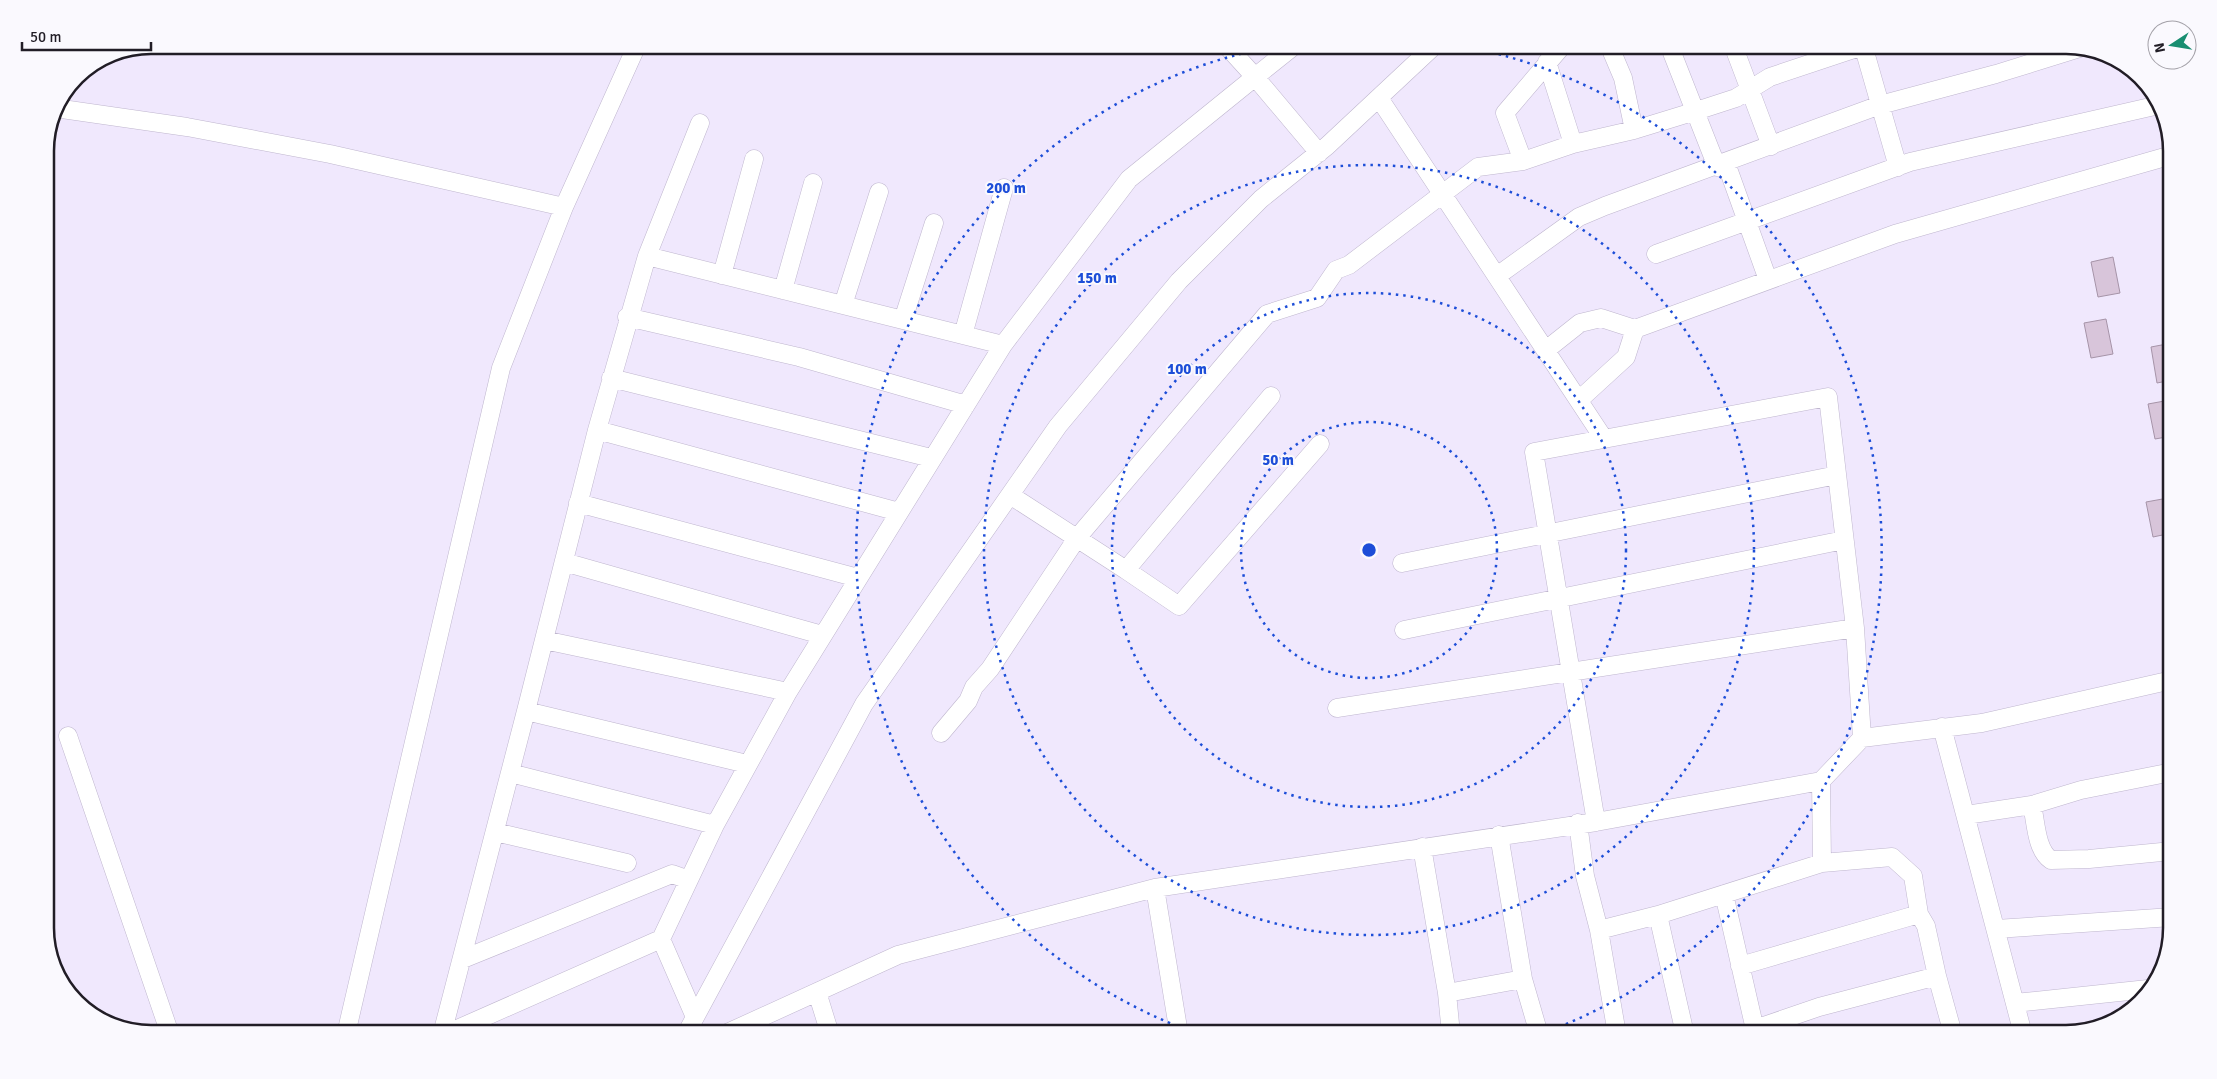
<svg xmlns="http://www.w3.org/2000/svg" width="2217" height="1079" font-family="Signika,sans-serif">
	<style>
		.building { fill: #d8c5da; stroke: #a694a8 }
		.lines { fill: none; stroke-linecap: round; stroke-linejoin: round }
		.minor-casing { stroke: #bfb6ce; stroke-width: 19 }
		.minor { stroke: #fff; stroke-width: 18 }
		.ring { fill: none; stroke: #1d4ed8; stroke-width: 2.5; stroke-dasharray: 2.5 5 }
		.rim { fill: none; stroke: #211d26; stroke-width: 2.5 }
		.centre { fill: #1d4ed8; stroke: #faf9fe; stroke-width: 2.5 }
		.ring-label { font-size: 15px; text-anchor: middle; font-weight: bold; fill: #1d4ed8; stroke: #faf9fe; stroke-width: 4; stroke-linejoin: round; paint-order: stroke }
	</style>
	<rect width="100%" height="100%" fill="#f0e8fd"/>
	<path class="building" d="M2113,257l7,36 -22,4 -7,-35z
		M2106,319l7,35 -22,4 -7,-35z
		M2172,343v37l-15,3 -6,-36z
		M2170,400l2,36 -17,3 -7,-35z
		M2168,498l4,35 -19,4 -7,-35z"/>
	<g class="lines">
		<defs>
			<path id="minor" d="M1226,45l29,32 40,-32
				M1609,45l14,33 11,52
				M1669,45l48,122
				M1733,45l38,101
				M1863,45l35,122
				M1547,62l26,82
				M1379,98l225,341
				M55,108l132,19 143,27 234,53
				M1523,161l-18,-48 58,-68
				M1726,163l42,117
				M1656,254l254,-92 249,-57
				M647,256l53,-133
				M722,275l32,-116
				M1497,276l82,-59 26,-11 275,-101 116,-31 84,-26
				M783,290l30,-107
				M843,305l36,-113
				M627,317l172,40 167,48
				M903,320l31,-97
				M963,335l41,-147
				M1003,345l126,-166 126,-102 64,76
				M1546,350l34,-27 21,-5 34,11
				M611,378l320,80
				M1271,396l-145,174 53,36 141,-162
				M1579,400l47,-43 9,-28 260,-95 277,-79
				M597,430l302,82
				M1010,495l116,75
				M578,503l280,75
				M564,562l258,73
				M1402,563l435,-88
				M1404,630l440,-90
				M544,640l244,52
				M1337,708l518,-80
				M526,711l221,53
				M1942,727l81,307
				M941,733l27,-32 6,-14 16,-18 87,-131 190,-224 50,-16 19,-28 13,-5 129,-98 45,-6 50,-17 61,-14 62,-19 40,-13 34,-21 96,-32
				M68,736l102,298
				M510,773l205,52
				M2032,805c4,17 4,45 19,55l38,-1 83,-8
				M1966,815l66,-10 49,-15 91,-18
				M1596,822l-62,-370 294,-55 27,231 7,110
				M1578,823l7,53 14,54 18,104
				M495,832l132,31
				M1499,835l24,144 16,55
				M1422,847l25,146 4,41
				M1822,863l70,-6 21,19 6,38 7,12 11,50 16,58
				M1155,888l24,146
				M1724,894l32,140
				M1996,929l176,-12
				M1599,930l59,-15
				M661,939l34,78
				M463,959l209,-85 17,6
				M1740,966l179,-52
				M817,992l13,42
				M1447,993l76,-14
				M2015,1003l133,-14
				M1755,1029l64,-22 118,-31
				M346,1034l155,-666 63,-161 73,-162
				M442,1034l84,-323 71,-281 50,-174 356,89 -215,347 -73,133 -54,114 -215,95
				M686,1034l178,-330 194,-278 121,-145 82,-82 66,-53 108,-101
				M725,1034l173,-79 257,-67 441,-66 225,-41 41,-43 120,-15 190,-43
				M1685,1034l-27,-119 164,-52 -1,-82"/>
		</defs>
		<use href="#minor" class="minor-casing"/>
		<use href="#minor" class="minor"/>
	</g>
	<g class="ring">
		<circle cx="1369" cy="550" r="128"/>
		<circle cx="1369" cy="550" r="257"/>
		<circle cx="1369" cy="550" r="385"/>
		<path d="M1198 1034A513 513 0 0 1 1276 46M1462 46A513 513 0 0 1 1540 1034"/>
	</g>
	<path d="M0 0H2217V1079H0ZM151 54H2066A97 97 0 0 1 2163 151V928A97 97 0 0 1 2066 1025H151A97 97 0 0 1 54 928V151A97 97 0 0 1 151 54Z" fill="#faf9fe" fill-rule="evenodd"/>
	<path class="rim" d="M151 54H2066A97 97 0 0 1 2163 151V928A97 97 0 0 1 2066 1025H151A97 97 0 0 1 54 928V151A97 97 0 0 1 151 54Z"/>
	<circle cx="1369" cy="550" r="8" class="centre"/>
	<g class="ring-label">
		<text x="1006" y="193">200 m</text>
		<text x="1097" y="283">150 m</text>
		<text x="1187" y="374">100 m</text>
		<text x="1278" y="465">50 m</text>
	</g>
	<g transform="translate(2172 45) rotate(258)"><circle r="24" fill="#faf9fe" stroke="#a3a1a8"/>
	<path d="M0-4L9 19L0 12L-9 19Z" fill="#188e71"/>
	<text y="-8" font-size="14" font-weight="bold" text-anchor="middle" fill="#211d26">N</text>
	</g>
	<path d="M22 42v8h129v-8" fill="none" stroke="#211d26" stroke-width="2.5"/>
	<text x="30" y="42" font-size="15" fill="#211d26" stroke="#faf9fe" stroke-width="4" paint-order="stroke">50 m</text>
</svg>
